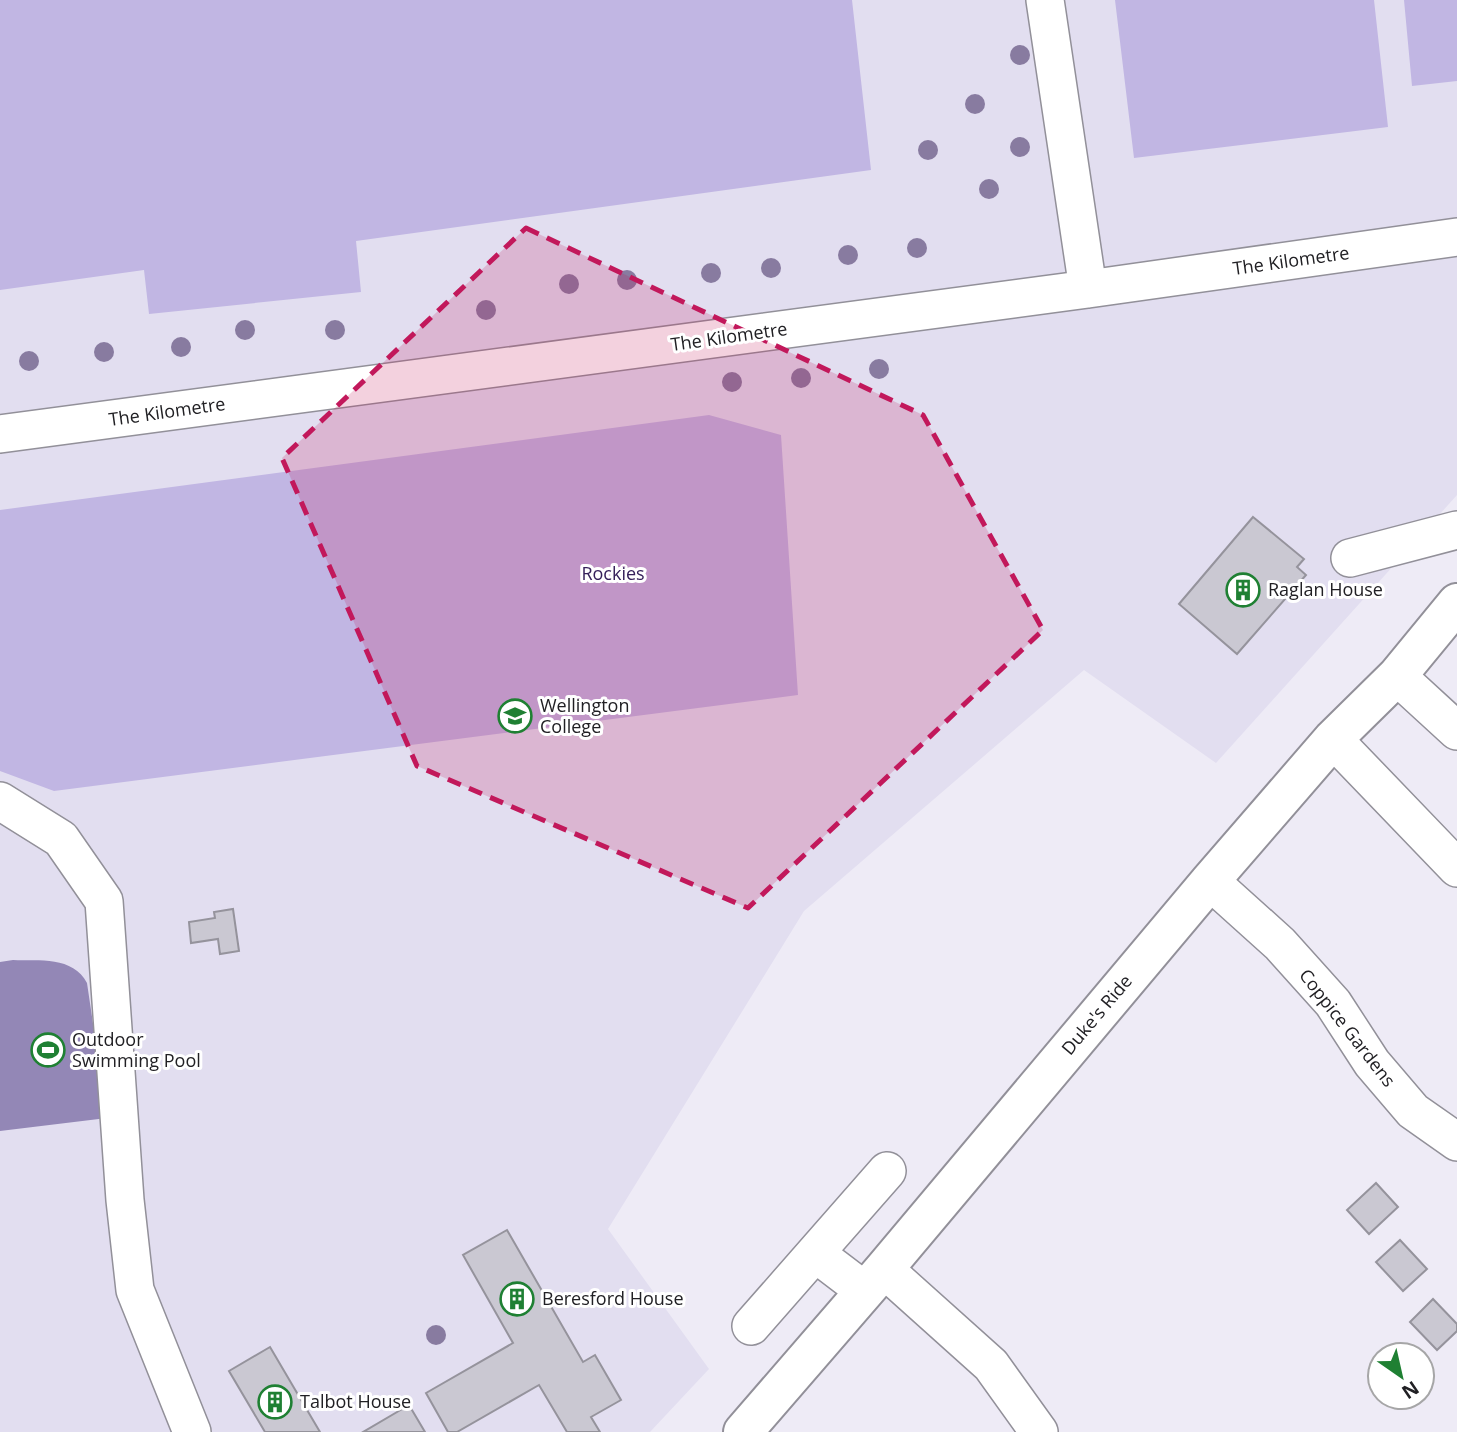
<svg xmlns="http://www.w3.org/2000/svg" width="1457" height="1432" font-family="'Open Sans',sans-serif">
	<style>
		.built { fill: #e2def0 }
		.green { fill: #c1b6e3 }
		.water { fill: #9387b6 }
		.building { fill: #cac8d2; stroke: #95939c; stroke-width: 2 }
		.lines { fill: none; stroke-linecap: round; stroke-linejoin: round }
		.minor-casing { stroke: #929099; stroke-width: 40 }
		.major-casing { stroke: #929099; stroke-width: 42 }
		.minor { stroke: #fff; stroke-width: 37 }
		.major { stroke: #fff; stroke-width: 38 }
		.tree { fill: #887ba0 }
		.marked { fill: #c2185b; fill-opacity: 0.2; stroke: #c2185b; stroke-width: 5; stroke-dasharray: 14 9; stroke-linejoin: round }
		.labels { text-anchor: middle; stroke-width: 6; stroke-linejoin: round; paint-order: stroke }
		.street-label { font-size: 18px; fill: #212024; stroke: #fff }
		.park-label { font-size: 18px; fill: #35205a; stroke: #fff }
		.poi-label { font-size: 18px; fill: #212024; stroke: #fff; text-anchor: start }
	</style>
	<rect width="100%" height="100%" fill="#eeebf6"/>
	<path class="built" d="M0,0h1457v495l-241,268 -132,-93 -280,241 -196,318 101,140 -59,63h-650z"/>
	<path class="green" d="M0,0h852l19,170 -515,71 5,51 -212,22 -5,-44 -144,20z
		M1115,0h259l14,127 -254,31z
		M1404,0h53v81l-45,5z
		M709,415l72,20 17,260 -744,96 -54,-20v-261z"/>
	<path class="water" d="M13,960c26,1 60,-4 74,23l20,135 -107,13v-169z"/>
	<path class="building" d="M1253,517l51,42 -7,8 9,8 -69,79 -58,-50z
		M233,909l6,42 -19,3 -2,-15 -27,4 -2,-21 26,-4 -1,-6z
		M1376,1183l22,24 -29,27 -22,-24z
		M507,1230l76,132 12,-7 26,45 -30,17 9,15h-33l-28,-47 -82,47h-9l-22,-39 87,-50 -50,-88z
		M1400,1240l27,29 -24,22 -27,-29z
		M1433,1299l24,25v7l-20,19 -27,-28z
		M270,1347l50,85h-55l-36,-61z
		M409,1405l16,27h-62z"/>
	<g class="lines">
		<defs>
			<path id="minor" d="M1045,0l43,289
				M0,434l1088,-145 369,-52
				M1350,558l107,-28
				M1397,676l60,55
				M1333,739l124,129
				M0,801l61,38 43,62 21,299 10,90 57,142
				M1210,881l70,63 53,59 39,60 41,48 44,31
				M815,1253l50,38
				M884,1269l107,96 48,67
				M751,1326l136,-155"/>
			<path id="major" d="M743,1432l141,-163 326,-388 123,-142 64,-63 60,-73"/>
		</defs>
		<use href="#minor" class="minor-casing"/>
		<use href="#major" class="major-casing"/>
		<use href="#minor" class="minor"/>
		<use href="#major" class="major"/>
	</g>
	<g class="tree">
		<circle cx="1020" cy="55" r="10"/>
		<circle cx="975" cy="104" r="10"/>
		<circle cx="1020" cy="147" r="10"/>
		<circle cx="928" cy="150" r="10"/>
		<circle cx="989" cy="189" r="10"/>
		<circle cx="917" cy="248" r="10"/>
		<circle cx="848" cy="255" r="10"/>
		<circle cx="771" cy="268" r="10"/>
		<circle cx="711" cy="273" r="10"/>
		<circle cx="627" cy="280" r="10"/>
		<circle cx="569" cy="284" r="10"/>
		<circle cx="486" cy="310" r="10"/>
		<circle cx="245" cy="330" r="10"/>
		<circle cx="335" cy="330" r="10"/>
		<circle cx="181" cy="347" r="10"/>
		<circle cx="104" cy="352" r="10"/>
		<circle cx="29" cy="361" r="10"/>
		<circle cx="879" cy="369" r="10"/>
		<circle cx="801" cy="378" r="10"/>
		<circle cx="732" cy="382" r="10"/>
		<circle cx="436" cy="1335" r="10"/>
	</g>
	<path class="marked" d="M526,228l397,187 120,215 -295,278 -331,-142 -135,-308z"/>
	<defs>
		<symbol id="building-ring" viewBox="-11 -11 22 22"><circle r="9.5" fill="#fff" stroke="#1f8033" stroke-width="1.5"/><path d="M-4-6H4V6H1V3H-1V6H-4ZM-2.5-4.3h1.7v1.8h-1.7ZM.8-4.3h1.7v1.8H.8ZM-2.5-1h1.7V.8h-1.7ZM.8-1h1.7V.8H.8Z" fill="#1f8033"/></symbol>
		<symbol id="school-ring" viewBox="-11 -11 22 22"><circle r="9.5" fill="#fff" stroke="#1f8033" stroke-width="1.5"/><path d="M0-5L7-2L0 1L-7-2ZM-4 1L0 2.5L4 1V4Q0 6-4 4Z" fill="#1f8033"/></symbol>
		<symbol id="stadium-ring" viewBox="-11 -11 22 22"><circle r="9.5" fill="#fff" stroke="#1f8033" stroke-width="1.5"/><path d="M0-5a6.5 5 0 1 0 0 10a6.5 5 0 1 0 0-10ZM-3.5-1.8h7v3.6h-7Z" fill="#1f8033"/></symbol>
	</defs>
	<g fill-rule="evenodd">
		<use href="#building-ring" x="1224" y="571" width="38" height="38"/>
		<use href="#school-ring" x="496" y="697" width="38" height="38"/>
		<use href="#stadium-ring" x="29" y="1031" width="38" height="38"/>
		<use href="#building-ring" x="498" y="1280" width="38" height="38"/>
		<use href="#building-ring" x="256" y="1383" width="38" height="38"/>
	</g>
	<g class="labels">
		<g class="street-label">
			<text transform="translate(1291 261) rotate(-8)" y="6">The Kilometre</text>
			<text transform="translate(729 337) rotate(-8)" y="6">The Kilometre</text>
			<text transform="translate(167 412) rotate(-8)" y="6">The Kilometre</text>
			<text transform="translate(1097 1015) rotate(-50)" y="6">Duke's Ride</text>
			<text transform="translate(1347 1028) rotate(52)" y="6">Coppice Gardens</text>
		</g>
		<g class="park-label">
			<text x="613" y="580">Rockies</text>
		</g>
		<g class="poi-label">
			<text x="1268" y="596">Raglan House</text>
			<text x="540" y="712">Wellington<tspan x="540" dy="21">College</tspan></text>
			<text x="72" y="1046">Outdoor<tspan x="72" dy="21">Swimming Pool</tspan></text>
			<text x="542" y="1305">Beresford House</text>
			<text x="300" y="1408">Talbot House</text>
		</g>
	</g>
	<g transform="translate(1401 1376) rotate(146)"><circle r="33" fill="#ffffff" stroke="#a6a6a7" stroke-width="2"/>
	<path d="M0-5L12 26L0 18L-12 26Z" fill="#1f8033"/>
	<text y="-10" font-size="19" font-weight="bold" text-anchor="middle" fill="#212024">N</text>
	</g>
</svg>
